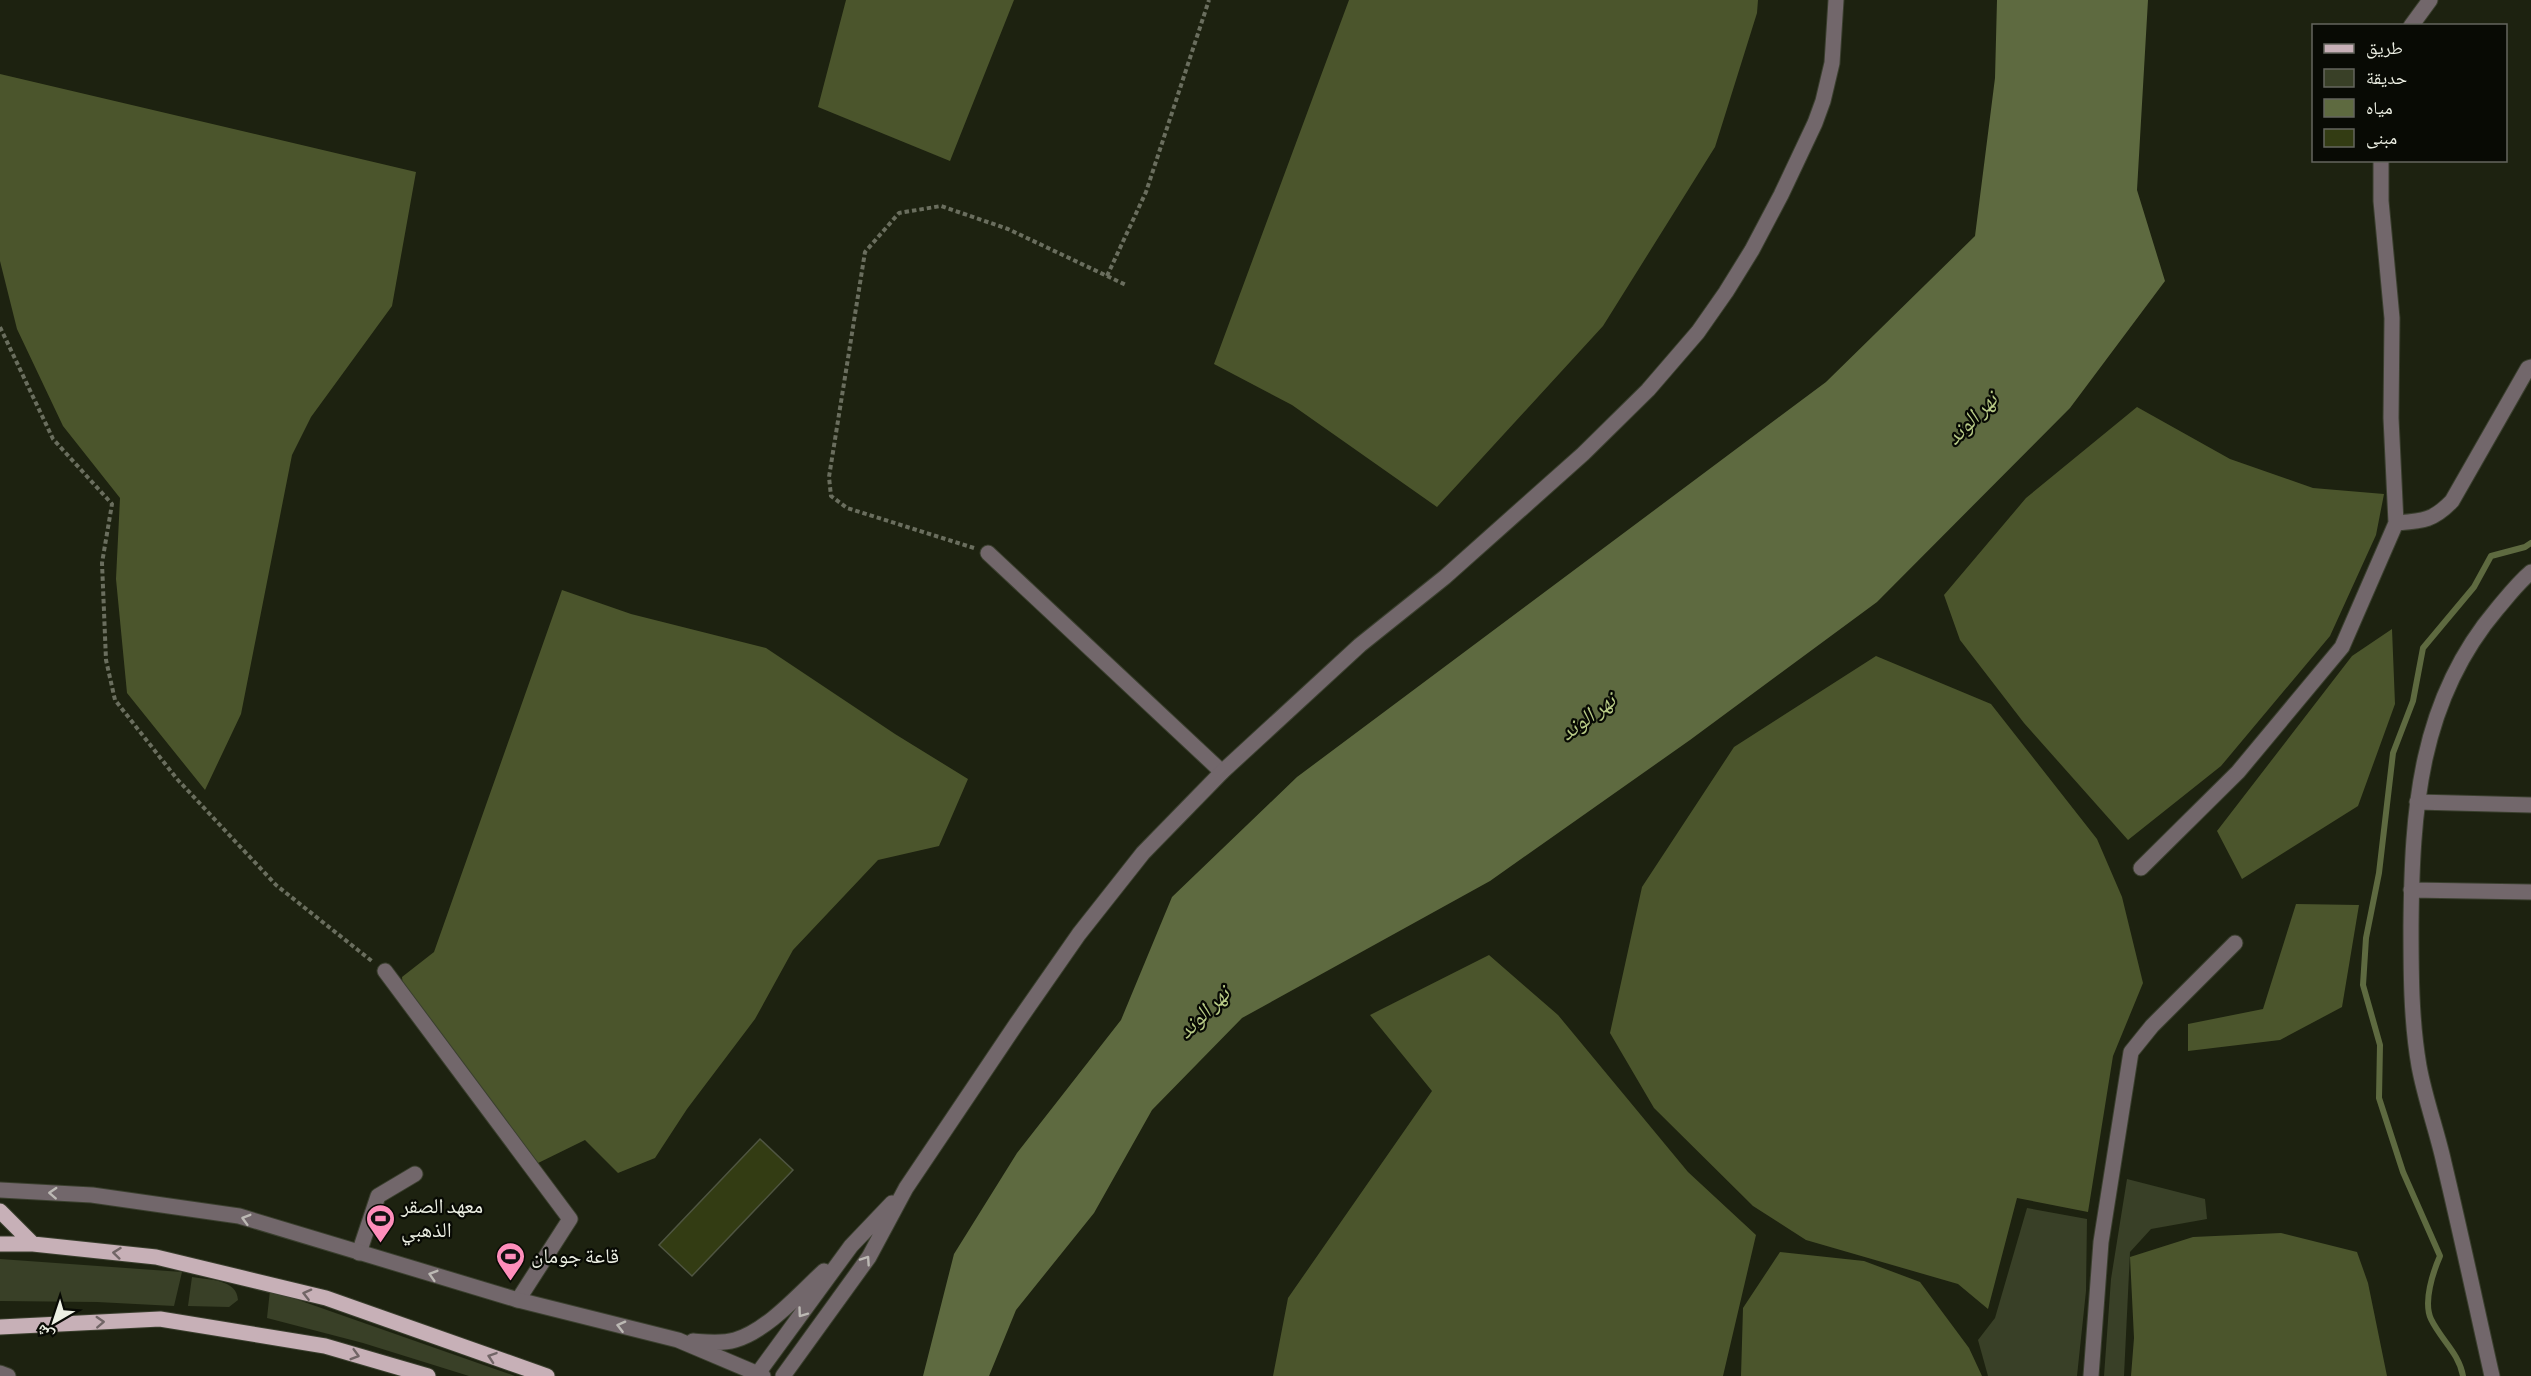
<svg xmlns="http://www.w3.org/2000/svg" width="2531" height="1376" font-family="'Alegreya Sans','Noto Naskh Arabic',sans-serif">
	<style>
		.green { fill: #394027 }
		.forest { fill: #4b552c }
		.water { fill: #5e6a40 }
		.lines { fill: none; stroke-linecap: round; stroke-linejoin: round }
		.stream { stroke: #5e6a40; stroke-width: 6 }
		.building { fill: #333c13; stroke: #4f5541; stroke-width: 1.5 }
		.minor-casing { stroke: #3a3f2e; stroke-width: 17 }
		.tertiary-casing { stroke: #3a3f2e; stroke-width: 17 }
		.primary-casing { stroke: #3a3f2e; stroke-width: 17 }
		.path { stroke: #6a6e5e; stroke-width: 4; stroke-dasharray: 4.5 3; stroke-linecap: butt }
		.minor { stroke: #72676b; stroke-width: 15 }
		.tertiary { stroke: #72676b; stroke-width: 15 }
		.primary { stroke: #c7b0b7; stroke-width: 15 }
		.oneway { stroke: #bcb9b4 }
		.oneway2 { stroke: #716566 }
		.labels { text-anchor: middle; stroke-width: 4.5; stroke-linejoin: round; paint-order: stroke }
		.poi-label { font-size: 21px; fill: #edf0e4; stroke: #080a04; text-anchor: start }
		.water-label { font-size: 22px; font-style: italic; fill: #b9cc87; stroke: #080a04 }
	</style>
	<rect width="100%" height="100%" fill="#1d2210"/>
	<path class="green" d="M2127,1179l78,20 2,20 -56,10 -21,23 -6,124h-20l7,-97z
		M2027,1208l60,11 -1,72 -9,85h-89l-10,-36 17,-22z
		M0,1259l182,13 -8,34 -77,-4 -97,-1z
		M192,1277c17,3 45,2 46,23l-9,7 -41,-1z
		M270,1290l222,78 23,8h-46l-106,-33 -96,-25z"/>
	<path class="forest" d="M846,0h168l-64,161 -132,-54z
		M1349,0h409l-1,13 -42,134 -112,179 -166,181 -145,-102 -78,-41z
		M0,74l416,98 -24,134 -81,111 -19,38 -51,259 -36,76 -78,-97 -11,-114 4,-81 -57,-72 -46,-97 -17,-68z
		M2137,407l93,52 83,29 71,6 -8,41 -46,101 -109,130 -93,74 -104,-117 -64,-83 -16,-45 82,-97z
		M562,590l69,24 135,34 129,86 73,45 -29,67 -61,14 -85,90 -38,69 -68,90 -32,49 -37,15 -33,-33 -53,26 -127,-161 -3,-28 32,-25z
		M2392,629l3,75 -37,102 -116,73 -25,-48 135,-175z
		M1876,656l115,48 106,135 25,58 21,86 -30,73 -25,156 -71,-14 -29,111 -30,-25 -152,-44 -53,-34 -99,-98 -44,-75 32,-146 92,-140z
		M2296,904l63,1 -17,102 -62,33 -92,11v-27l75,-15z
		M1489,955l69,60 130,157 68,63 -33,141h-450l15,-78 144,-207 -62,-76z
		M2281,1233l76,19 11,31 19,93h-256l3,-38 -4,-81 63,-20z
		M1780,1252l84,9 56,21 49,66 13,28h-241l2,-68z"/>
	<path class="water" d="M1997,0h151l-11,190 28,91 -95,127 -193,194 -187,138 -200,141 -248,137 -90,92 -58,103 -78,97 -27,66h-66l31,-122 63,-101 104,-133 51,-123 125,-120 529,-395 149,-146 20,-158z"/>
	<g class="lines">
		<path class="stream" d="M2463,1376c-4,-23 -22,-36 -32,-57 -8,-17 2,-47 9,-63l-37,-84 -24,-74 1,-53 -17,-60 3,-47 13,-65 14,-120 20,-52 10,-53 51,-61 17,-31 34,-9 6,-4"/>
	</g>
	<path class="building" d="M760,1139l33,31 -101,106 -33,-31z"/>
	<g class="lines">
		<defs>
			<path id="minor" d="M2411,26l19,-26
				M2381,160v41l11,117 -1,100 5,105
				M988,553l234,219
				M2417,802l114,3
				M2141,868l97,-96 104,-125 54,-124c26,-2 37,-2 56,-22l76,-133 3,-1
				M2411,890l120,2
				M385,971l185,248 -52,81
				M359,1253l19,-57 37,-22
				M0,1373l8,3
				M2091,1376l10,-134 30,-190 21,-26 83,-83
				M2492,1376c-16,-71 -31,-142 -48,-213 -7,-32 -19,-64 -25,-97 -8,-46 -8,-94 -8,-140 1,-116 8,-225 86,-317 11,-13 21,-26 34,-37"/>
			<path id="tertiary" d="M0,1190l92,5 147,21 279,84 160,40 85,36
				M693,1341c13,1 28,3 42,-1 32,-9 65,-47 89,-69
				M756,1376l95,-130 41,-43
				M783,1376l86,-119 37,-69 111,-165 62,-89 64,-81 79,-81 138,-127 85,-68 138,-123 65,-64 50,-58 28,-40 26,-42 29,-55 34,-72 8,-22 9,-38 4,-63"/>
			<path id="primary" d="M0,1211l33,33
				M0,1244h33l123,13 170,41 221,78
				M0,1327l160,-8 165,27 103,30"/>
		</defs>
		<use href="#minor" class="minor-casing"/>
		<use href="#tertiary" class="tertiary-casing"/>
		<use href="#primary" class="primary-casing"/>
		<path class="path" d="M1107,276l39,-84 63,-192
			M0,327l53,112 59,65 -10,59 4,97 9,40 62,79 99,106 97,77
			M974,548l-127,-40 -16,-12 -2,-19 36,-225 34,-39 42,-7 67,23 118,56"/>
		<use href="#minor" class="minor"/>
		<use href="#tertiary" class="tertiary"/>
		<use href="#primary" class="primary"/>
	</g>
	<defs><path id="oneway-chevron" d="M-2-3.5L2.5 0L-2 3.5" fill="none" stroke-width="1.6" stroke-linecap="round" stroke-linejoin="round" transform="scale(1.5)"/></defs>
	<g class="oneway">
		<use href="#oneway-chevron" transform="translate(53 1193) rotate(-177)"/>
		<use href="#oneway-chevron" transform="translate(246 1219) rotate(-164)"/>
		<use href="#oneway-chevron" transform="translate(866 1260) rotate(-56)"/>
		<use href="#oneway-chevron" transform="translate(433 1275) rotate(-163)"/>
		<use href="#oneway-chevron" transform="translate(802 1313) rotate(126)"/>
		<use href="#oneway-chevron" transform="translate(621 1326) rotate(-166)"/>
	</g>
	<g class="oneway2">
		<use href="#oneway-chevron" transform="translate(117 1253) rotate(-174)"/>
		<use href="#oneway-chevron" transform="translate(307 1294) rotate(-166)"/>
		<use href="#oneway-chevron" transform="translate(100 1322) rotate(-3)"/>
		<use href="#oneway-chevron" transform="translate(355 1355) rotate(16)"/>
		<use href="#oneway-chevron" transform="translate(492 1357) rotate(-161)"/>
	</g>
	<defs>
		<symbol id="stadium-pin" viewBox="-11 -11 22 30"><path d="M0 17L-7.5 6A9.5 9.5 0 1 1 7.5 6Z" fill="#fe8ebb" stroke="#080a04"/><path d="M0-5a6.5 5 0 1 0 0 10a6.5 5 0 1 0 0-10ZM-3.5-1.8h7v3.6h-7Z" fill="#111"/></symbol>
	</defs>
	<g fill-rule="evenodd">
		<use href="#stadium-pin" x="364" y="1202" width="33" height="45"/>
		<use href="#stadium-pin" x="494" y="1240" width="33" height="45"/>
	</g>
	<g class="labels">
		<g class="poi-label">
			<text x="401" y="1213">معهد الصقر<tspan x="401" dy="24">الذهبي</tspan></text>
			<text x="531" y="1263">قاعة جومان</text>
		</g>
		<g class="water-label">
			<text transform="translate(1971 418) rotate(-46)" y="8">نهر الوند</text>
			<text transform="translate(1587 716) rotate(-37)" y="8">نهر الوند</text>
			<text transform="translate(1203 1012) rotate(-45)" y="8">نهر الوند</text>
		</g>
	</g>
	<rect x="2312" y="24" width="195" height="138" fill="#080a04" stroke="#64665e" stroke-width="1.5"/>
	<rect x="2324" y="44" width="30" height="9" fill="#c7b0b7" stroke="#64665e" stroke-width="1.5"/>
	<text x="2366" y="54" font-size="18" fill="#edf0e4">طريق</text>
	<rect x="2324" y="69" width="30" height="18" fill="#394027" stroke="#64665e" stroke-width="1.5"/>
	<text x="2366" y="84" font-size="18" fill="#edf0e4">حديقة</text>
	<rect x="2324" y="99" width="30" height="18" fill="#5e6a40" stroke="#64665e" stroke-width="1.5"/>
	<text x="2366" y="114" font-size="18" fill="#edf0e4">مياه</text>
	<rect x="2324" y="129" width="30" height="18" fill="#333c13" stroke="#64665e" stroke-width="1.5"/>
	<text x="2366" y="144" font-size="18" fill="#edf0e4">مبنى</text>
	<g transform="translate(54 1322) rotate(219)" stroke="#080a04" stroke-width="4.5" paint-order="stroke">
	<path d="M0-4.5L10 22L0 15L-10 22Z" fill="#edf0e4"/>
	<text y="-9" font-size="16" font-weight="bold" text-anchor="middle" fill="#edf0e4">ش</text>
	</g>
</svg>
